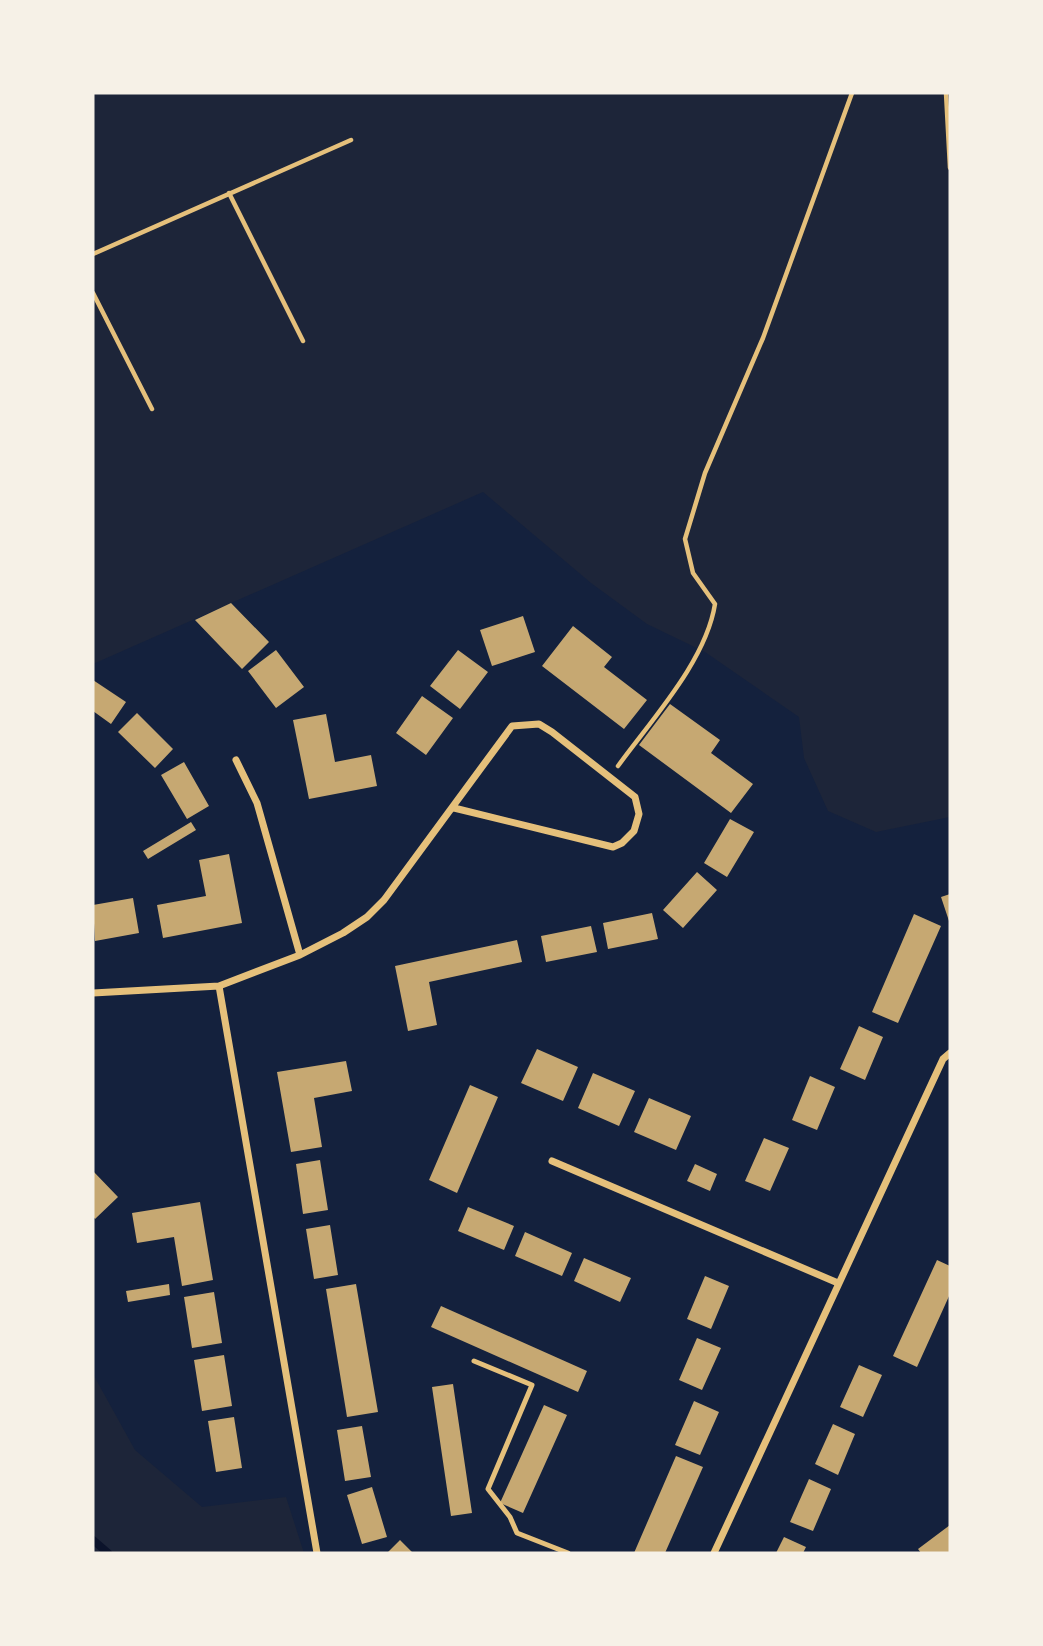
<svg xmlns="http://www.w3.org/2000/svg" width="1043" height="1646" font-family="'Open Sans',sans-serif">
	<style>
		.green { fill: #1d2539 }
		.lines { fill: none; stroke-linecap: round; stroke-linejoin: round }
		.stream { stroke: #0b132b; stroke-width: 8 }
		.building { fill: #c6a872 }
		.path { stroke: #e5c07b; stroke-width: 4.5 }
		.service { stroke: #e5c07b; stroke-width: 5 }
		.minor { stroke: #e5c07b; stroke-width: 7 }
	</style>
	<rect width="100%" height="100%" fill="#14213d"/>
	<path class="green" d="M93,93h857v724l-74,15 -48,-21 -24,-53 -5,-41 -94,-65 -58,-28 -56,-41 -108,-91 -390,172z
		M93,1374l42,76 67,57 84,-10 18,56h-211z"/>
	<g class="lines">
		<path class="stream" d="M93,1540l15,13"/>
	</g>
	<path class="building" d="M231,603l38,39 -27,27 -47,-49z
		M523,616l12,36 -43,14 -12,-36z
		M573,626l39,31 -8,10 43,33 -23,29 -82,-63z
		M276,650l28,37 -28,21 -28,-37z
		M458,650l30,22 -28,37 -30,-23z
		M93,680l33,22 -15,22 -18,-13z
		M422,696l31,22 -27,37 -30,-22z
		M670,704l50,36 -9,13 42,31 -22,29 -92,-68z
		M137,713l36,36 -18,19 -37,-36z
		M326,714l9,48 36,-7 6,31 -68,13 -16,-79z
		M184,762l25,44 -22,13 -26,-44z
		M730,819l24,13 -27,45 -23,-14z
		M191,822l5,8 -48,29 -5,-8z
		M229,854l13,69 -79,15 -6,-33 49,-9 -7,-36z
		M697,872l20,18 -34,38 -20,-18z
		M950,894v30l-9,-27z
		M133,898l6,35 -44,8 -2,-36z
		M652,913l6,26 -50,10 -5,-26z
		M914,914l27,12 -43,97 -26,-11z
		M591,926l6,26 -51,10 -5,-26z
		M517,940l5,22 -93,20 8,43 -29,6 -13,-65z
		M859,1026l24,11 -18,43 -25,-11z
		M537,1049l41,18 -15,34 -42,-18z
		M346,1061l6,30 -38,7 8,49 -31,5 -14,-80z
		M593,1073l42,18 -16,35 -41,-18z
		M810,1076l25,11 -18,43 -25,-10z
		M470,1085l28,12 -41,96 -28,-13z
		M649,1098l42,18 -15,34 -42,-18z
		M764,1138l25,10 -19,43 -25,-10z
		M320,1160l8,50 -25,4 -7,-50z
		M695,1164l22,10 -7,17 -23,-10z
		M93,1171l25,26 -23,22 -2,-3z
		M200,1202l13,78 -31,6 -8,-49 -37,6 -5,-30z
		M468,1207l46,19 -10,24 -46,-19z
		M330,1225l8,50 -24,4 -8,-50z
		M525,1232l47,21 -10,23 -47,-20z
		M584,1258l47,20 -11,24 -46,-21z
		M937,1260l13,6v28l-33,73 -24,-11z
		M705,1276l24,10 -18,43 -24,-10z
		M169,1284l1,11 -42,7 -2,-11z
		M356,1284l22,128 -31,5 -21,-128z
		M214,1292l8,51 -30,5 -8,-51z
		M441,1306l146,65 -9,21 -147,-65z
		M697,1338l24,10 -19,42 -23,-10z
		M224,1355l8,51 -30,5 -8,-51z
		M859,1365l23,10 -19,42 -23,-10z
		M453,1384l19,129 -21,3 -19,-129z
		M694,1401l25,11 -19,43 -25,-10z
		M544,1405l23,10 -44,98 -23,-10z
		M234,1417l8,51 -26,4 -8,-51z
		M833,1424l22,10 -17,41 -23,-11z
		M362,1426l9,51 -26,4 -8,-51z
		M676,1456l27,11 -38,86h-31z
		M809,1479l22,10 -18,42 -23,-9z
		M372,1487l15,50 -25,7 -15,-49z
		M950,1525v28h-29l-3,-4z
		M784,1537l22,10 -3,6h-27z
		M400,1540l13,13h-26z"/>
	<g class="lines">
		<path class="path" d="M946,93l4,75
			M229,193l74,148
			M93,254l258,-114
			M93,293l59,116
			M618,766c34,-47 88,-105 97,-162l-22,-31 -8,-34 20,-66 58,-135 89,-245"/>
		<path class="service" d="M474,1361l58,24 -44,104 22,28 7,16 51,20"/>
		<path class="minor" d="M236,760l21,43 43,152
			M219,986l98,567
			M93,993l126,-7 81,-31 43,-22 24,-16 17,-17 128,-174 27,-2 13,8 83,65 4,17 -5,17 -12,12 -9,4 -159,-39
			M552,1161l286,122
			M714,1553l229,-494 7,-6"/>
	</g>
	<rect width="1043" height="1646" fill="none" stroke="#f6f1e7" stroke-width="189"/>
</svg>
